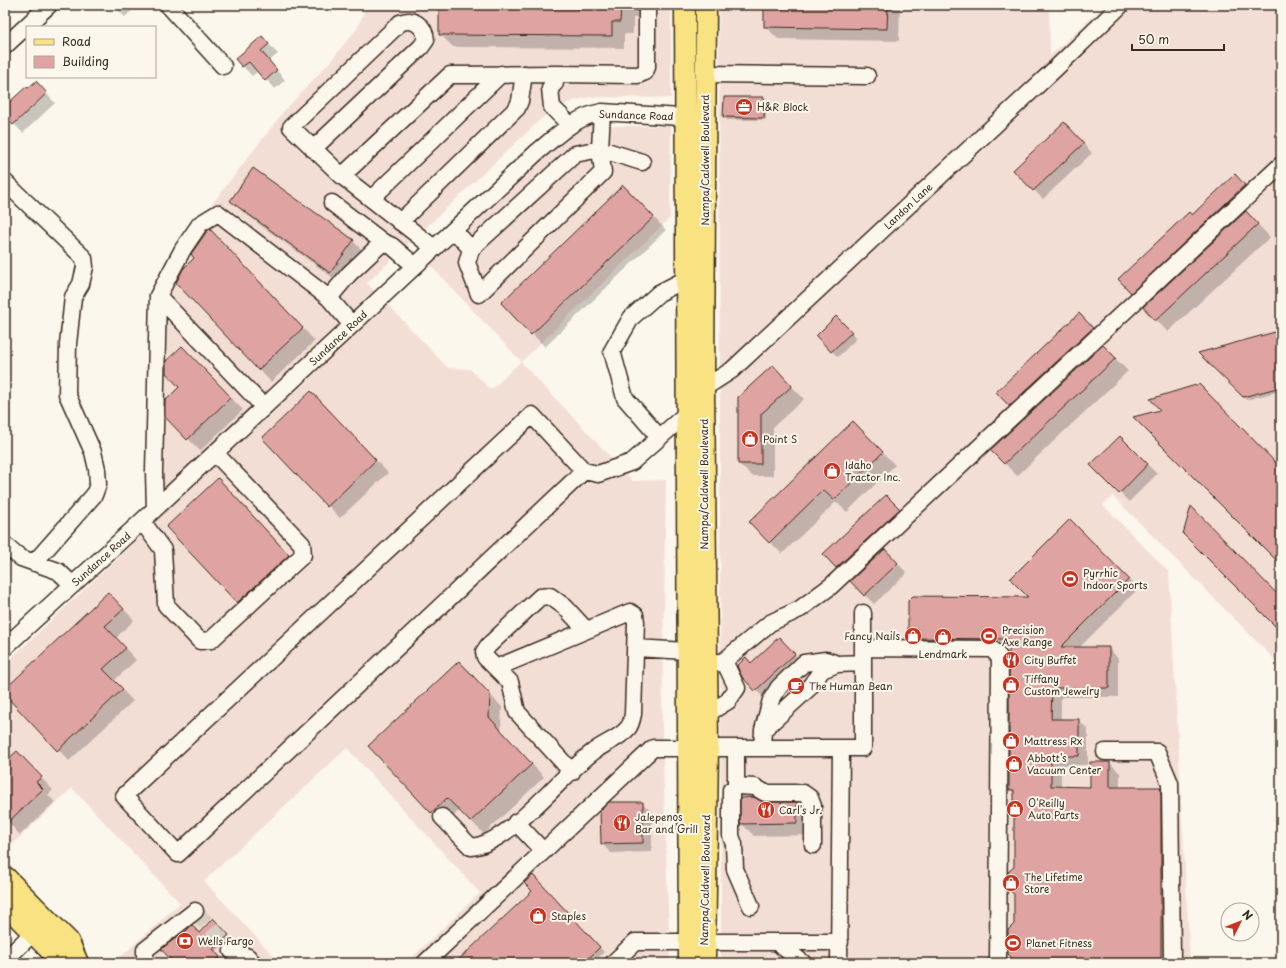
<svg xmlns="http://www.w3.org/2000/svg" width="1286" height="968" font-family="'Playpen Sans',sans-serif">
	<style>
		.built { fill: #f3ded6 }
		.shadow { fill: #0003 }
		.building { fill: #dfa4a2; stroke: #3b2a1e }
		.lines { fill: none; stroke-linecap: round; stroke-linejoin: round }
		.minor-tunnel { stroke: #d5cec3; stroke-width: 16; stroke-dasharray: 16 8; stroke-linecap: butt }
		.minor-casing { stroke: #3b2a1e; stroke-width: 19 }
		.major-casing { stroke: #3b2a1e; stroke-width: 23 }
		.highway-casing { stroke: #3b2a1e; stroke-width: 25 }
		.minor { stroke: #fbf7ec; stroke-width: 16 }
		.major { stroke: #f8e281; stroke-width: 20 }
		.highway { stroke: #f8e281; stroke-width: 22 }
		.labels { text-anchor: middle; stroke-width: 4; stroke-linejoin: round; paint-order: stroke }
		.poi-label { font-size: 10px; fill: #3b2a1e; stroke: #fbf7ec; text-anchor: start }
		.street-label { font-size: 10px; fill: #3b2a1e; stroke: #fbf7ec }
	</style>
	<rect width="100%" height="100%" fill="#fbf7ec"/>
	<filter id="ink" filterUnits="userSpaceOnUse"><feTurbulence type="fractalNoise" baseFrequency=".025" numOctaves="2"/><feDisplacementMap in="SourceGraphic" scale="8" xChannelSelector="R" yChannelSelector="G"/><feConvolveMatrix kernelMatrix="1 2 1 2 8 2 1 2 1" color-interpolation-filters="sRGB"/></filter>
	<g filter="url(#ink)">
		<path class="built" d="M366,5h305v93l-79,-1 -16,3 -19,7 -16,12 -174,164 81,85 22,1 21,21 30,-29 -92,-97 131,-124 14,-9 15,-5h82l-1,92 -149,144 112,119 33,-1 -4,250 8,233h-264l74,-70 -133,-145 -143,133 76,82h-166l66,-60 -108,-115 -67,63v-187l142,-134 -1,-129 7,-110 31,-51 100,-129 45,-48 29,-36z
			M719,5h330l1,51 55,-51h176v661l-168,-170 -10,9 66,67 21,390 11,1h-480z"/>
		<path class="shadow" d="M113,5h25l-13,12z
			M440,5h206v13h-13v16h-9v14l-171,-1 -13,-13z
			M765,5h133l2,2 -1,34 -121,-2 -13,-13z
			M262,37l16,17 -9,7 16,19 -10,9 -17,-18 -6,5 -16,-17z
			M28,90l17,2 10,11 -32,30 -18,-18v-7z
			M764,98l3,3 -1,19h-39l-3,-3z
			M1073,133l19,20 -49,46 -9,-9z
			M1235,176l12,12 -103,116 -12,-12z
			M636,199l30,31 -121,117 -43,-44z
			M231,201l122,40 12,12 -22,32 -99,-72z
			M1246,212l24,25 -102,95 -12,-12z
			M222,243l93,98 -44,41 -94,-99z
			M1079,314l26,27 -82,77 -25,-26z
			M836,317l21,21 -19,19 -21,-21z
			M1281,339v52l-35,9 -46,-47z
			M182,348l61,62 -43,41 -34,-35 15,-29z
			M1115,358l13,13 -111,105 -25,-26z
			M785,379l19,20 -31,28v49h-21l-13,-12v-66z
			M323,405l65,68 -48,45 -77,-80z
			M865,434l30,31 -48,47 -11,-10 -54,52 -32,-32z
			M1120,437l37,37 -28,28 -37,-37z
			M230,492l71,76 -50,46 -84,-87z
			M899,509l12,13 -62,58 -24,-26z
			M1070,521l68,68 -59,59h29l10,10v39h-57v23h17l10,9v36h-27v22l30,1 19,-25 10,10v15h40l10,10v165h-155v-168l-5,-6v-141l-91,-1 -10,-9 121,-40z
			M885,550l22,23 -33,31 -9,-9z
			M119,604l15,16 -18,18 20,22 -22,21 19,20 -64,60 -64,-68v-3z
			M788,647l15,16 -38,36 -9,-9 -5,-26z
			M471,675l31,32 -1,24 43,46 -60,57 -24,-24 -16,15 -13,-13z
			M803,678l7,7 -16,15 -6,-7z
			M5,764l24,1 24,25 -5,5 7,7 -35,33 -15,-16z
			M642,803l10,9v40l-41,1 -9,-9z
			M765,804h32l12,12 1,19 -56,1 -12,-12z
			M533,876l71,76 -12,11h-137l78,-72z
			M213,920l18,18 -16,14 7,8 -3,3h-43l23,-29z"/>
		<path class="building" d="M439,5h182l-1,17h-8v14l-173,-1z
			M764,5h124l-1,24 -123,-2z
			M262,36l7,8 -8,7 16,19 -12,11 -16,-19 -7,5 -7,-8z
			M36,81l11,12 -34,32 -8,-8v-11l21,-19 2,1z
			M724,97h40v21l-41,-1z
			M1064,122l20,21 -51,48 -20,-21z
			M253,168l101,72 -24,33 -100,-72z
			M1235,174l10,11 -114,108 -13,-14 71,-67 3,3z
			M623,185l31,32 -123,118 -30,-32z
			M1246,211l12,13 -103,97 -12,-14z
			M210,229l93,99 -45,42 -82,-87 7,-14 11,-11 -3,-4 16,-23z
			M1079,313l14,15 -84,78 -13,-14z
			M836,316l16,16 -21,20 -15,-16z
			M1275,332l6,6v49l-38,10 -45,-44z
			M1103,345l13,13 -112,106 -14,-14z
			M182,346l49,51 -44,43 -22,-23v-16l14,-14 -13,-14v-12z
			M773,365l19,21 -31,28v50h-23v-67z
			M1199,384l82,84v97l-148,-148 27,-7 -10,-11z
			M311,391l65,69 -49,47 -65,-69z
			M853,421l30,31 -49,48 -11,-10 -54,53 -20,-21z
			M1120,436l28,28 -29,30 -29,-29z
			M218,478l71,77 -52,48 -71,-76z
			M886,495l14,14 -64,59 -13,-14z
			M1191,506l90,92v34l-98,-98z
			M1070,519l59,60 -68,68h48v41h-57l-1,31h28v37h-28v30l39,1v-25h20v25h51v176h-147v-3l-6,-6v-24l6,-6v-30l-6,-5v-17l6,-5v-77h-5v-151l-101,-1v-37l5,-5 115,1 -18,-18z
			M885,549l13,14 -34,33 -14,-15z
			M108,592l16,17 -19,17 21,22 -23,21 20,20 -66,62 -52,-56v-6z
			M779,637l16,17 -40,37 -13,-14 -5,-11 9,-9 5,6z
			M459,661l31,33 -1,23 43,47 -62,58 -23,-24 -16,15 -63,-67z
			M17,751l25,26 -6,5 7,7 -38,36v-63z
			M754,797l11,5h32v21l-57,1v-26z
			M609,802h34v41l-42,1 -1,-33z
			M533,875l67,72 -16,16h-129l77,-72 -8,-8z
			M213,918l16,17 -16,14 7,8 -7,6h-39l-13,-14 20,-15 1,1 10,-10 7,8z"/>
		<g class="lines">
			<path class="minor-tunnel" d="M195,911l37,40"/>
			<defs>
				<path id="minor" d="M168,5l55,61
					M5,46l44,-41
					M706,74l161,2
					M570,125l-18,-18 -2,-19 5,-5 1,-9 82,1 7,-3 2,-5v-57l2,-5
					M313,149l108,-102 5,-7c-1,-14 -13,-23 -26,-17l-109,104 51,49
					M5,182l79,76 1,9 -4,17 -8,13 -5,47 -1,50 26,58 4,17 1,15 -4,11 -60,68
					M371,199l130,-125
					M332,203l51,39
					M400,222l117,-114 3,-7 4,-27
					M454,230l17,19 -4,14 12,31 124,-122 -3,-23 2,-37
					M434,248l-92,-72 108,-101 106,-1
					M471,249l104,-95 25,-5 42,13
					M352,325l-23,-27 20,-24 34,-32 9,4 23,20
					M695,390l9,-2 28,-18 324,-302 65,-63
					M264,407l-106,-111 25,-47 17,-25 18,-11 111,85
					M532,415l52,56 -406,383 -54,-58z
					M659,437l-34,-39 -13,-47 19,-33 28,-25 27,-14
					M584,471l14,3 34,-12 54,-48
					M155,509l-1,-37 4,-176
					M142,521l21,29 3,55 34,36 11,-1 92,-85 -1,-11 -87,-91
					M5,545l16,13 37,13 15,14
					M5,647l137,-126 394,-368c21,-17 38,-36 66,-41l94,6
					M635,648l52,3
					M863,648l129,1 8,9 -2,305
					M706,665l18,-4 46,-38 30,-14 31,-23 450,-421
					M496,668l-11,-11 -1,-5 4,-6 52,-49 10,-1 15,11 21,23
					M707,714l21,-13 9,-13 -13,-27
					M763,730l46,-42 13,-18 15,-6
					M762,748l1,-18 8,-30 8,-13 25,-24 22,-3 11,4 26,-1
					M1105,752h52l13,31 2,176 2,4
					M736,786v-38
					M442,817l29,30c39,-3 90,-72 122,-95 11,-9 26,-13 35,-24 3,-3 4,-9 5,-14l3,-92 -1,-7 -5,-3 -134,56 14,14 7,30 55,60
					M516,822l27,29
					M751,906l-16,-37 -1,-25 -3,-8v-46l5,-4 19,1 10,6h38l7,5 3,8v39
					M778,943l25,20
					M232,951l16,6 5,6
					M145,959v-9l50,-39
					M5,960l28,-27
					M425,963l228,-215h210v-135
					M613,963l22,-21h205
					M839,963l2,-215"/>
				<path id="major" d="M685,5l4,958
					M705,963l3,-215 -4,-360 2,-383"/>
				<path id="highway" d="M5,878l63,64 9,21
					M5,903l51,52 19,8"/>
			</defs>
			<use href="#minor" class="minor-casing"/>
			<use href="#major" class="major-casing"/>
			<use href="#highway" class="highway-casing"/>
			<use href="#minor" class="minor"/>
			<use href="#major" class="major"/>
			<use href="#highway" class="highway"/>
		</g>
	</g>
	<defs>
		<symbol id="office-disc" viewBox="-11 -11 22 22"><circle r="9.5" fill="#c8321e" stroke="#fbf7ec"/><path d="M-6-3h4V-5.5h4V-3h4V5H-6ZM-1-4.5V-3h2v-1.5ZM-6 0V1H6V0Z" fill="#fff"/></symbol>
		<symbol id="shop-disc" viewBox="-11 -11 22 22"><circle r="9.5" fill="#c8321e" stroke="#fbf7ec"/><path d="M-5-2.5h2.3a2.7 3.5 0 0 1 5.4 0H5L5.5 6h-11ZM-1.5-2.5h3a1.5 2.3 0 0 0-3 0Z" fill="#fff"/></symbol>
		<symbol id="stadium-disc" viewBox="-11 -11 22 22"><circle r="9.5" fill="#c8321e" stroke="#fbf7ec"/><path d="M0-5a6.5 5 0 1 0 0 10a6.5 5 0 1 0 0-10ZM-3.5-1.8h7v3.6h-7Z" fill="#fff"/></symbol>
		<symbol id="restaurant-disc" viewBox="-11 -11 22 22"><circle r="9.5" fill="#c8321e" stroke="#fbf7ec"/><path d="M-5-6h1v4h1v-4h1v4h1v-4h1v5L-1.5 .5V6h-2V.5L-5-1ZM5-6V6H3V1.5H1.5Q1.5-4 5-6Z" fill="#fff"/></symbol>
		<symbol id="cafe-disc" viewBox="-11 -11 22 22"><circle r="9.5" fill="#c8321e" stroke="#fbf7ec"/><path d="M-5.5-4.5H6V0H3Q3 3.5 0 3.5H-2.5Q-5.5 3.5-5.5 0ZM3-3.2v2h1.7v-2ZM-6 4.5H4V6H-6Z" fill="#fff"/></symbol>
		<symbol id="bank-disc" viewBox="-11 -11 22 22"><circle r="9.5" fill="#c8321e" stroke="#fbf7ec"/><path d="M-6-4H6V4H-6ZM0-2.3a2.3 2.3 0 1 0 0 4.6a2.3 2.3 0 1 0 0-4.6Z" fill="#fff"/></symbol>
	</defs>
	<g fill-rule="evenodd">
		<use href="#office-disc" x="734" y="97" width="20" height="20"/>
		<use href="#shop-disc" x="740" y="429" width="20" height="20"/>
		<use href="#shop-disc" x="822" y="461" width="20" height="20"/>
		<use href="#stadium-disc" x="1060" y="569" width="20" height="20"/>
		<use href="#shop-disc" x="903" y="626" width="20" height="20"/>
		<use href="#stadium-disc" x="979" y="626" width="20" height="20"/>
		<use href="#shop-disc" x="933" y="627" width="20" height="20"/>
		<use href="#restaurant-disc" x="1001" y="650" width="20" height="20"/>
		<use href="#shop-disc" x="1001" y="675" width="20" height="20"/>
		<use href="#cafe-disc" x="786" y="676" width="20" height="20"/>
		<use href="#shop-disc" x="1001" y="731" width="20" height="20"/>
		<use href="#shop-disc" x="1004" y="754" width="20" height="20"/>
		<use href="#shop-disc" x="1005" y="799" width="20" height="20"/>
		<use href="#restaurant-disc" x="756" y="800" width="20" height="20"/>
		<use href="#restaurant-disc" x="612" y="813" width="20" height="20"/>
		<use href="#shop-disc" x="1001" y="873" width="20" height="20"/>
		<use href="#shop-disc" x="528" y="906" width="20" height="20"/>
		<use href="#bank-disc" x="175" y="931" width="20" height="20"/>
		<use href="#stadium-disc" x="1003" y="933" width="20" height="20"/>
	</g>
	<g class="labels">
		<g class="poi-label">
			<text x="757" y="111">H&amp;R Block</text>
			<text x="763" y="443">Point S</text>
			<text x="845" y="469">Idaho<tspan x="845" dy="12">Tractor Inc.</tspan></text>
			<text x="1083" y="577">Pyrrhic<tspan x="1083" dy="12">Indoor Sports</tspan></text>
			<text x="1002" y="634">Precision<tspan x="1002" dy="12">Axe Range</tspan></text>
			<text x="900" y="640" text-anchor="end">Fancy Nails</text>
			<text x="943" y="658" text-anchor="middle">Lendmark</text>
			<text x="1024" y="664">City Buffet</text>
			<text x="1024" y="683">Tiffany<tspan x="1024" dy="12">Custom Jewelry</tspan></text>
			<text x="809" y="690">The Human Bean</text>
			<text x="1024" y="745">Mattress Rx</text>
			<text x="1027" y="762">Abbott's<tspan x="1027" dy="12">Vacuum Center</tspan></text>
			<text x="1028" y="807">O'Reilly<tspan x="1028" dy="12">Auto Parts</tspan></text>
			<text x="779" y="814">Carl's Jr.</text>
			<text x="635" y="821">Jalepenos<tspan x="635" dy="12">Bar and Grill</tspan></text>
			<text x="1024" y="881">The Lifetime<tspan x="1024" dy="12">Store</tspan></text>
			<text x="551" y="920">Staples</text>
			<text x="198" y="945">Wells Fargo</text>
			<text x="1026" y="947">Planet Fitness</text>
		</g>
		<g class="street-label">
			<text transform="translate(636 115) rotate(2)" y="4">Sundance Road</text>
			<text transform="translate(705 160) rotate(-90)" y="4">Nampa/Caldwell Boulevard</text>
			<text transform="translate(908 206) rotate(-43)" y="4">Landon Lane</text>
			<text transform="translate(338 338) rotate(-43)" y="4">Sundance Road</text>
			<text transform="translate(704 484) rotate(-90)" y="4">Nampa/Caldwell Boulevard</text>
			<text transform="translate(101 559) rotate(-42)" y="4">Sundance Road</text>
			<text transform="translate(705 880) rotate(-89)" y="4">Nampa/Caldwell Boulevard</text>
		</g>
	</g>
	<rect width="1286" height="968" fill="none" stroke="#fbf7ec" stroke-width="20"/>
	<rect x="10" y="10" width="1266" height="948" fill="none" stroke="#3b2a1e" stroke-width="1.5" filter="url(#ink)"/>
	<rect x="26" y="26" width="130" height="52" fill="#fbf7ec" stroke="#aea59a"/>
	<rect x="34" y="39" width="20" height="6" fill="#f8e281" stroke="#aea59a"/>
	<text x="62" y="46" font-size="12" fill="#3b2a1e">Road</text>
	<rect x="34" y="56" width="20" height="12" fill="#dfa4a2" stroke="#aea59a"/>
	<text x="62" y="66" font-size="12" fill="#3b2a1e">Building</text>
	<g transform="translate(1240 922) rotate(47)"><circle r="19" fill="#fbf7ec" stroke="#aea59a"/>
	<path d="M0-3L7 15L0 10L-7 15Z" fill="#c8321e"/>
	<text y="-6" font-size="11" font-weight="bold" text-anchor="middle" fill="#3b2a1e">N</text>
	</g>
	<path d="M1132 44v6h92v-6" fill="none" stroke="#3b2a1e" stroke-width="2"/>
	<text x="1138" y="44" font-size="12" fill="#3b2a1e" stroke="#fbf7ec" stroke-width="3" paint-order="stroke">50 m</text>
</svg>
